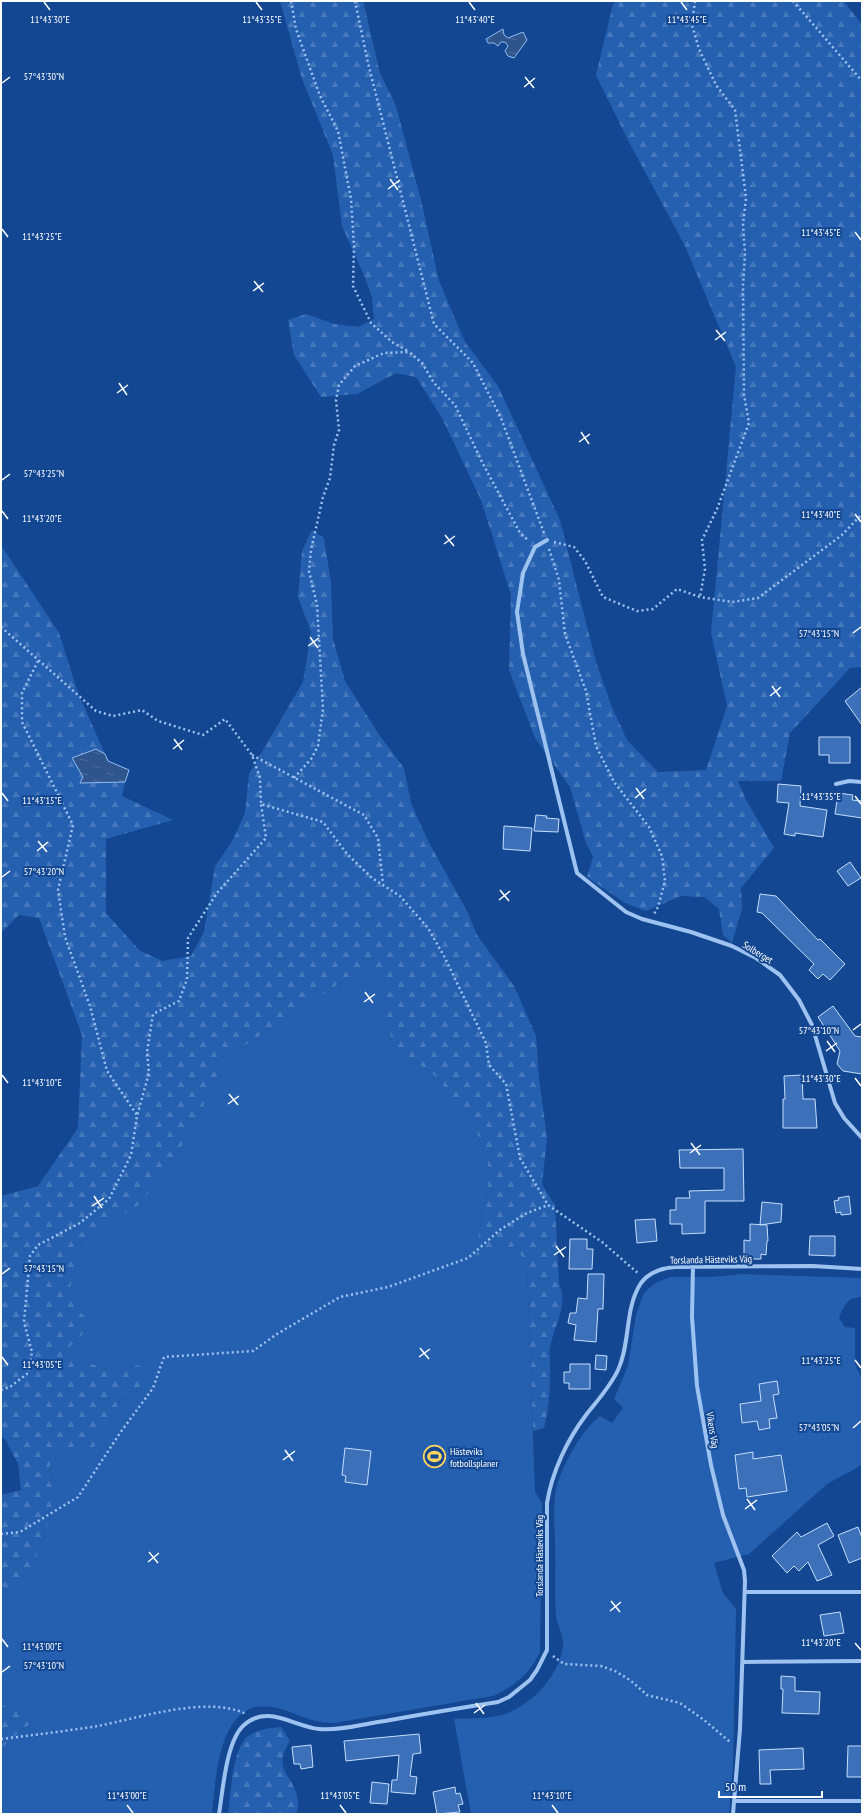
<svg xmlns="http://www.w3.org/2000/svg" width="863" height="1815" font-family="'PT Sans Narrow',sans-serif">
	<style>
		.green { fill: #2560b0 }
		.forest { fill: url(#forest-firs) }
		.water { fill: url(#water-ripples); stroke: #91bdf5 }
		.building { fill: #3c70b9; stroke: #c6defc }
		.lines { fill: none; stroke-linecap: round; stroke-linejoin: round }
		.path { stroke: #9fc3f1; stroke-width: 2.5; stroke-dasharray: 2 3; stroke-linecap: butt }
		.street { stroke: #9fc3f1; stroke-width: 4 }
		.ticks { fill: none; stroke: #fff; stroke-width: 1.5 }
		.labels { text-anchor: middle; stroke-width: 4; stroke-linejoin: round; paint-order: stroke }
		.street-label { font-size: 10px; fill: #fff; stroke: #134791 }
		.poi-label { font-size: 10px; fill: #fff; stroke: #134791; text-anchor: start }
		.ticks-label { font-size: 10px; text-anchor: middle; fill: #fff; stroke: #134791; stroke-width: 4; stroke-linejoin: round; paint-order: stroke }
	</style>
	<defs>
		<pattern id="forest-firs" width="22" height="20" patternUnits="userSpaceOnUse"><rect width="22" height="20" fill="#2560b0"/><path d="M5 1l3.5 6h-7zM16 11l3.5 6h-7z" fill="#4678bc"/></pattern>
		<pattern id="water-ripples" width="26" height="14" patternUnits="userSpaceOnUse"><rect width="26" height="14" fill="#2f558c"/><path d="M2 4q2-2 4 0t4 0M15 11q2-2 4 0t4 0" fill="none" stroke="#4e6e9d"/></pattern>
	</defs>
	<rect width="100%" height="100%" fill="#134791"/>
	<path class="green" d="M369,964l12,15 11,66 42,30 40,48 16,49 -15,84 40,-10 12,19 8,227 7,11 -2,149c-11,22 -25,34 -47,44l-159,27c-22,1 -40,-12 -61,-16 -55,-10 -57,71 -61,107h-211v-65l19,-18 12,-8 -19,-14 -12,-4v-116l4,3 26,-21 21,-58v-30l-3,-32 28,1 16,-2 32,-57 13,-3v-25l-22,7 -55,-18 21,-19 -14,-40 16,-55 56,-36 49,-68 37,-78z
		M743,1274l119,4v19c-15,0 -18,9 -23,21l6,9 10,1v36l7,15v86l-35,19 -78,70 -35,9 9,30 13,16 -3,157 -4,48h-258l-17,-95c15,-1 38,0 51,-5 28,-10 55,-39 58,-69 1,-9 -6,-20 -7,-29 -2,-23 0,-47 -1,-70 0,-18 -3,-44 2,-61 8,-24 23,-52 43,-69l12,7 11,-15 -9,-9 14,-33 8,-51 8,-22 11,-10 15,-6h41z"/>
	<path class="forest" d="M280,1h83l17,72 16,33 25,94 18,81 26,61 33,44 62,134 36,142 15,43 16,35 31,32 48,-2 21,-64 -16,-73 25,-266 -51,-121 -55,-102 -34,-69 17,-71 4,-3h227l18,24v642l-12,1 -60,65 -9,48h-43l8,19 28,48 -33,40 1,20 -10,35 -9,-8 -4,-26 -15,-12 -23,-1 -35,15 -21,-8 -38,-26 6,-20 -7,-14 -16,-56 -35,-49 -26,-68 2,-75 -30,-95 -39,-82 -26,-41 -20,-4 -39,21 -36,3 -27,-42 -6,-35 18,-6 28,10 25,3 15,-8 -2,-22 -9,-24 -21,-47 -9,-71 -31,-76z
		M312,530l12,8 7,45 2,56 12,42 35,55 24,32 7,35 17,38 40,72 9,22 37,51 22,50 3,42 8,60 -5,46 13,22 4,77c10,24 -5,41 -9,65 -1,5 0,10 0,15 0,21 0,44 -6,65l-11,3 -6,-166 -12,-19 -40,10 15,-84 -16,-49 -40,-48 -42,-30 -11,-66 -12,-15 -143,94 -37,78 -49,68 -56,36 -16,55 18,24 -4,16 -20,19 54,18 22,-7 9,8 -9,17 -13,3 -32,57 -16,2 -28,-1 3,32v30l-21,58 -26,21 -4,-3v-94l20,-5 -3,-26 -13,-25 -4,-2v-241l37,-10 40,-58 4,-93 -43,-117 -20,-3 -18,18v-388l58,88 19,60 27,61 -9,-5 -24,9 11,19 -3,5h45l-3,14 51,24 -67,19v74l33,37 23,11 29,-5 13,-24 11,-66 18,-26 12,-27 4,-39 54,-92 8,-50 -13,-35 4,-46z
		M1,1705l12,4 19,14 -12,8 -19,18z
		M281,1727l9,14c-20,31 6,34 8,61 1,3 -1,8 -2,12h-68c3,-20 4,-65 20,-78 10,-7 22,-8 33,-9z"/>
	<path class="water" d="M503,29l1,6 4,3 15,-6 4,8 -13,18 -6,-2 -3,-5 3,-5 -3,-4h-4l-3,4 -4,-3h-6l-2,-4z
		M96,749l9,5 3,7 21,9 -4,12 -45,1 3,-6 -11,-19z"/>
	<path class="building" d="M862,687v38l-17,-24z
		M819,737h31v26h-21v-8h-10z
		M778,784l23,2 -1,20 27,4 -4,27 -28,-4v3l-11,-2 5,-31 -12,-1z
		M838,793l15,2 -1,5 10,1v17l-27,-4z
		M536,815l11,1 -1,2 13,1 -1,13 -24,-1z
		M504,826l28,2 -2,23 -27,-2z
		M850,862l11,16 -13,8 -11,-15z
		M760,894l16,2 42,44 2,-1 25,25 -15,16 -7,-6 -5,5 -9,-9 5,-6 -52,-51 -5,-1z
		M833,1006l22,30 7,1v37l-19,-3 -6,-7 3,-13 -22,-34z
		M802,1075l1,24h12l2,29h-34v-29h2l-1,-23z
		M743,1149l1,52h-39v32l-23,1v-10h-12v-14h6v-12h14l-1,-7 35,-1v-22h-44l-1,-18z
		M849,1196l2,18 -10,1v-3l-5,1 -2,-12 5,-1 -1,-2z
		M762,1202l20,2 -1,18 -21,3z
		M655,1219l2,22 -20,2 -2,-23z
		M750,1224l17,1 1,16h-1l-1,14 -5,-1v5h-17v-19l6,1z
		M810,1236h25v20l-26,-1z
		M570,1239h17v10h6l-1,20h-23z
		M588,1274h16l-1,35h-5l-2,33 -22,-2 2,-15 -8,-2 2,-10h6l2,-15 9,1z
		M596,1355l11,1 -1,14 -11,-1z
		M570,1364h20v25h-21v-6h-5v-11h6z
		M777,1381l2,13 -6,1 4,23 -8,1 1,9 -11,2 -2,-9 -15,2 -2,-19 21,-3 -2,-17z
		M345,1448l26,3 -4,34 -22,-3 1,-6 -4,-1z
		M753,1452v7l28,-4 6,36 -40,6 -1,-9 -7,1 -4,-34z
		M827,1523l7,13 -16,9 14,30 -15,6 -9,-19 -9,9 -5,-5 -7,7 -15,-17 25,-24 4,5z
		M858,1527l4,11v20l-13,5 -11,-28z
		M840,1612l4,21 -20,3 -4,-21z
		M781,1676l14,1v14l25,1 -1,22 -37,-1 1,-24h-2z
		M419,1734l2,19 -8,1 -3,22 7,1 -2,17 -24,-2 1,-12h5l2,-25 -53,6 -2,-20z
		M311,1745l2,22 -12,2 -1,-5h-6l-2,-17z
		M848,1746h14v31h-15z
		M803,1748l1,21 -34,1 1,14h-11l-1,-34z
		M372,1782l17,2 -2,20 -17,-1z
		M455,1787l1,7 4,-1 3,11 -5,1 2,7 -23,2 -4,-22z"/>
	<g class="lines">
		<path class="path" d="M291,1l5,28 24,67 18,35 13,68 3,47 -1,40 18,37 21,19 16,9
			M355,1l13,62 66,261 39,39 28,55 43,115
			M695,1l-3,24 7,24 17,36 19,25 11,88 -3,26 2,30 -2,31 1,110 5,28 -32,86 -15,31 3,29 -5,28
			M793,1l69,80
			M554,542l20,5 11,14 18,36 34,14 16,-2 24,-20 23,8 32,5 26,-4 84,-63 17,-18h3
			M549,549l10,31 6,54 21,57 10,55 18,36 35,45 13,29 3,25 -7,26 -4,7
			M1,627l95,84 17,5 29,-6 16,11 45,14 22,-16 27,36 8,23 1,26 62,18 24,32 25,24 28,18 28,32 16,28 42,87 3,22 17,19 14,74 28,47 54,37 37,32
			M38,661l-16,32v29l51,103 -15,65 7,47 25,69 17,65 30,44
			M252,755l112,60 14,23 5,46
			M294,778l17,-19 7,-13 5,-37 -6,-104 -8,-34 2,-21 12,-53 7,-19 4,-33 5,-15 -3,-30 3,-15 16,-19 29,-13 25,-1 13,11 12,20 21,22 27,57 38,71 9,8
			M1,1390l9,-3 18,-14 4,-21 -8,-30 6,-66 8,-11 42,-22 29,-24 22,-44 6,-39 12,-43 -2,-21 6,-38 26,-13 8,-22 1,-41 29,-45 49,-55 -5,-34
			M1,1534l19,-2 58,-35 42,-64 33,-45 11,-31 89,-6 24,-17 63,-37 48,-10 80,-29 33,-29 26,-16 21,-8
			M553,1656l11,8 37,2 14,5 15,9 17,15 33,8 24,17 26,22
			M1,1739c33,-4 65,-8 97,-13 41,-8 110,-31 148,-12"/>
		<path class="street" d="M547,540l-12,7 -12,26 -6,39 6,42 54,219 49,39 16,7 49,13 41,14 24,12 24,17 19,25 13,25 23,78 9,15 18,20
			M836,784l13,-3 13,1
			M693,1266l-1,51 5,69 14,79 12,50 21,55 1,11 -5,148 -7,85
			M745,1592h117
			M743,1662l119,-1
			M734,1801h128
			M219,1814c4,-24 7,-73 25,-89 23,-21 49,1 75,4 21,2 44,-5 66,-8 38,-7 75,-13 113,-19l11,-5 21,-17 7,-10 10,-20v-147c5,-31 20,-63 39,-88 11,-14 24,-28 32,-45 13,-28 6,-61 23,-87 8,-11 22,-15 34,-16l138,-1 49,3"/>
	</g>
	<path class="ticks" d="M44,2l6,8M256,2l6,8M469,2l6,8M681,2l6,8M525,77l9,11M2,83l8,-6M524,87l11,-9M390,179l8,11M388,189l12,-9M2,229l6,8M855,232l6,8M254,281l9,11M253,291l11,-8M716,330l9,11M715,340l11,-8M119,383l8,12M117,393l11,-8M581,432l8,12M579,442l11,-8M2,480l8,-6M2,511l6,8M855,514l6,8M445,535l9,11M444,544l11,-8M853,633l8,-6M310,637l8,11M308,646l11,-8M772,686l8,11M770,696l11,-9M174,739l8,11M173,749l11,-9M636,788l8,11M2,793l6,8M855,796l6,8M635,798l11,-9M38,841l9,11M37,851l11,-9M2,877l8,-6M500,890l9,11M499,900l11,-9M365,992l8,11M364,1002l11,-8M853,1030l8,-6M827,1041l8,11M826,1051l11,-8M2,1075l6,8M855,1078l6,8M229,1094l9,11M228,1104l11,-8M691,1143l9,12M690,1153l11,-8M94,1196l8,12M92,1206l12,-8M556,1246l8,11M554,1255l12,-8M2,1274l8,-6M420,1348l9,11M2,1357l6,8M419,1357l11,-8M855,1360l6,8M853,1428l8,-7M285,1450l8,11M283,1460l12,-9M747,1499l8,11M745,1509l12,-9M149,1552l9,11M148,1562l11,-9M611,1601l9,11M610,1611l11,-9M2,1639l6,8M855,1643l6,7M2,1672l8,-6M476,1703l8,11M474,1713l11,-8M127,1805l6,8M340,1805l6,8M552,1805l6,8"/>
	<defs>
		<symbol id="stadium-ring" viewBox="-11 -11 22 22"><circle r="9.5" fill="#134791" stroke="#ffd560" stroke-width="1.5"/><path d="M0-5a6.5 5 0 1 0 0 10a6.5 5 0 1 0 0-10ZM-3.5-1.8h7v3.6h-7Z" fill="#ffd560"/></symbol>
	</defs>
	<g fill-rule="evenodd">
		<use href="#stadium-ring" x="422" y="1444" width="25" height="25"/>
	</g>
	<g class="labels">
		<g class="street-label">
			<text transform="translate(758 952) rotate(31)" y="4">Solberget</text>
			<text transform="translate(711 1259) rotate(-1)" y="4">Torslanda Hästeviks Väg</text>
			<text transform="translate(713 1430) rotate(81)" y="4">Vikens Väg</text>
			<text transform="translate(539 1556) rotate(-90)" y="4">Torslanda Hästeviks Väg</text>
		</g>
		<g class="poi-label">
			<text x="450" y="1455">Hästeviks<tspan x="450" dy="12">fotbollsplaner</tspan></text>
		</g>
	</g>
	<g class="ticks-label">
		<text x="50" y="23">11°43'30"E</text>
		<text x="262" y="23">11°43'35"E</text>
		<text x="475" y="23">11°43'40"E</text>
		<text x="687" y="23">11°43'45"E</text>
		<text x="44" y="80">57°43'30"N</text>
		<text x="821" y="236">11°43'45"E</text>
		<text x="42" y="240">11°43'25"E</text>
		<text x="44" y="477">57°43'25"N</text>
		<text x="821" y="518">11°43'40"E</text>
		<text x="42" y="522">11°43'20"E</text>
		<text x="819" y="637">57°43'15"N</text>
		<text x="821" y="800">11°43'35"E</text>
		<text x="42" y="804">11°43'15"E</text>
		<text x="44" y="875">57°43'20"N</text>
		<text x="819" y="1034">57°43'10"N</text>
		<text x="821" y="1082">11°43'30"E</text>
		<text x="42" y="1086">11°43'10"E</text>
		<text x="44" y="1272">57°43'15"N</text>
		<text x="821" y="1364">11°43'25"E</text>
		<text x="42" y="1368">11°43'05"E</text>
		<text x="819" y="1431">57°43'05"N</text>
		<text x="821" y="1646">11°43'20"E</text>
		<text x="42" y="1650">11°43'00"E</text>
		<text x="44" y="1669">57°43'10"N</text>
		<text x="127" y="1799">11°43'00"E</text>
		<text x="340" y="1799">11°43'05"E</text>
		<text x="552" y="1799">11°43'10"E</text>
	</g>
	<rect width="863" height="1815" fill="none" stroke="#ffffff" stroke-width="4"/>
	<path d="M719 1791v6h103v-6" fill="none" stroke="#ffffff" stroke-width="2"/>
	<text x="725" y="1791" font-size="12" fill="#ffffff" stroke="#134791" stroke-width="3" paint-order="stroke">50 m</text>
</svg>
